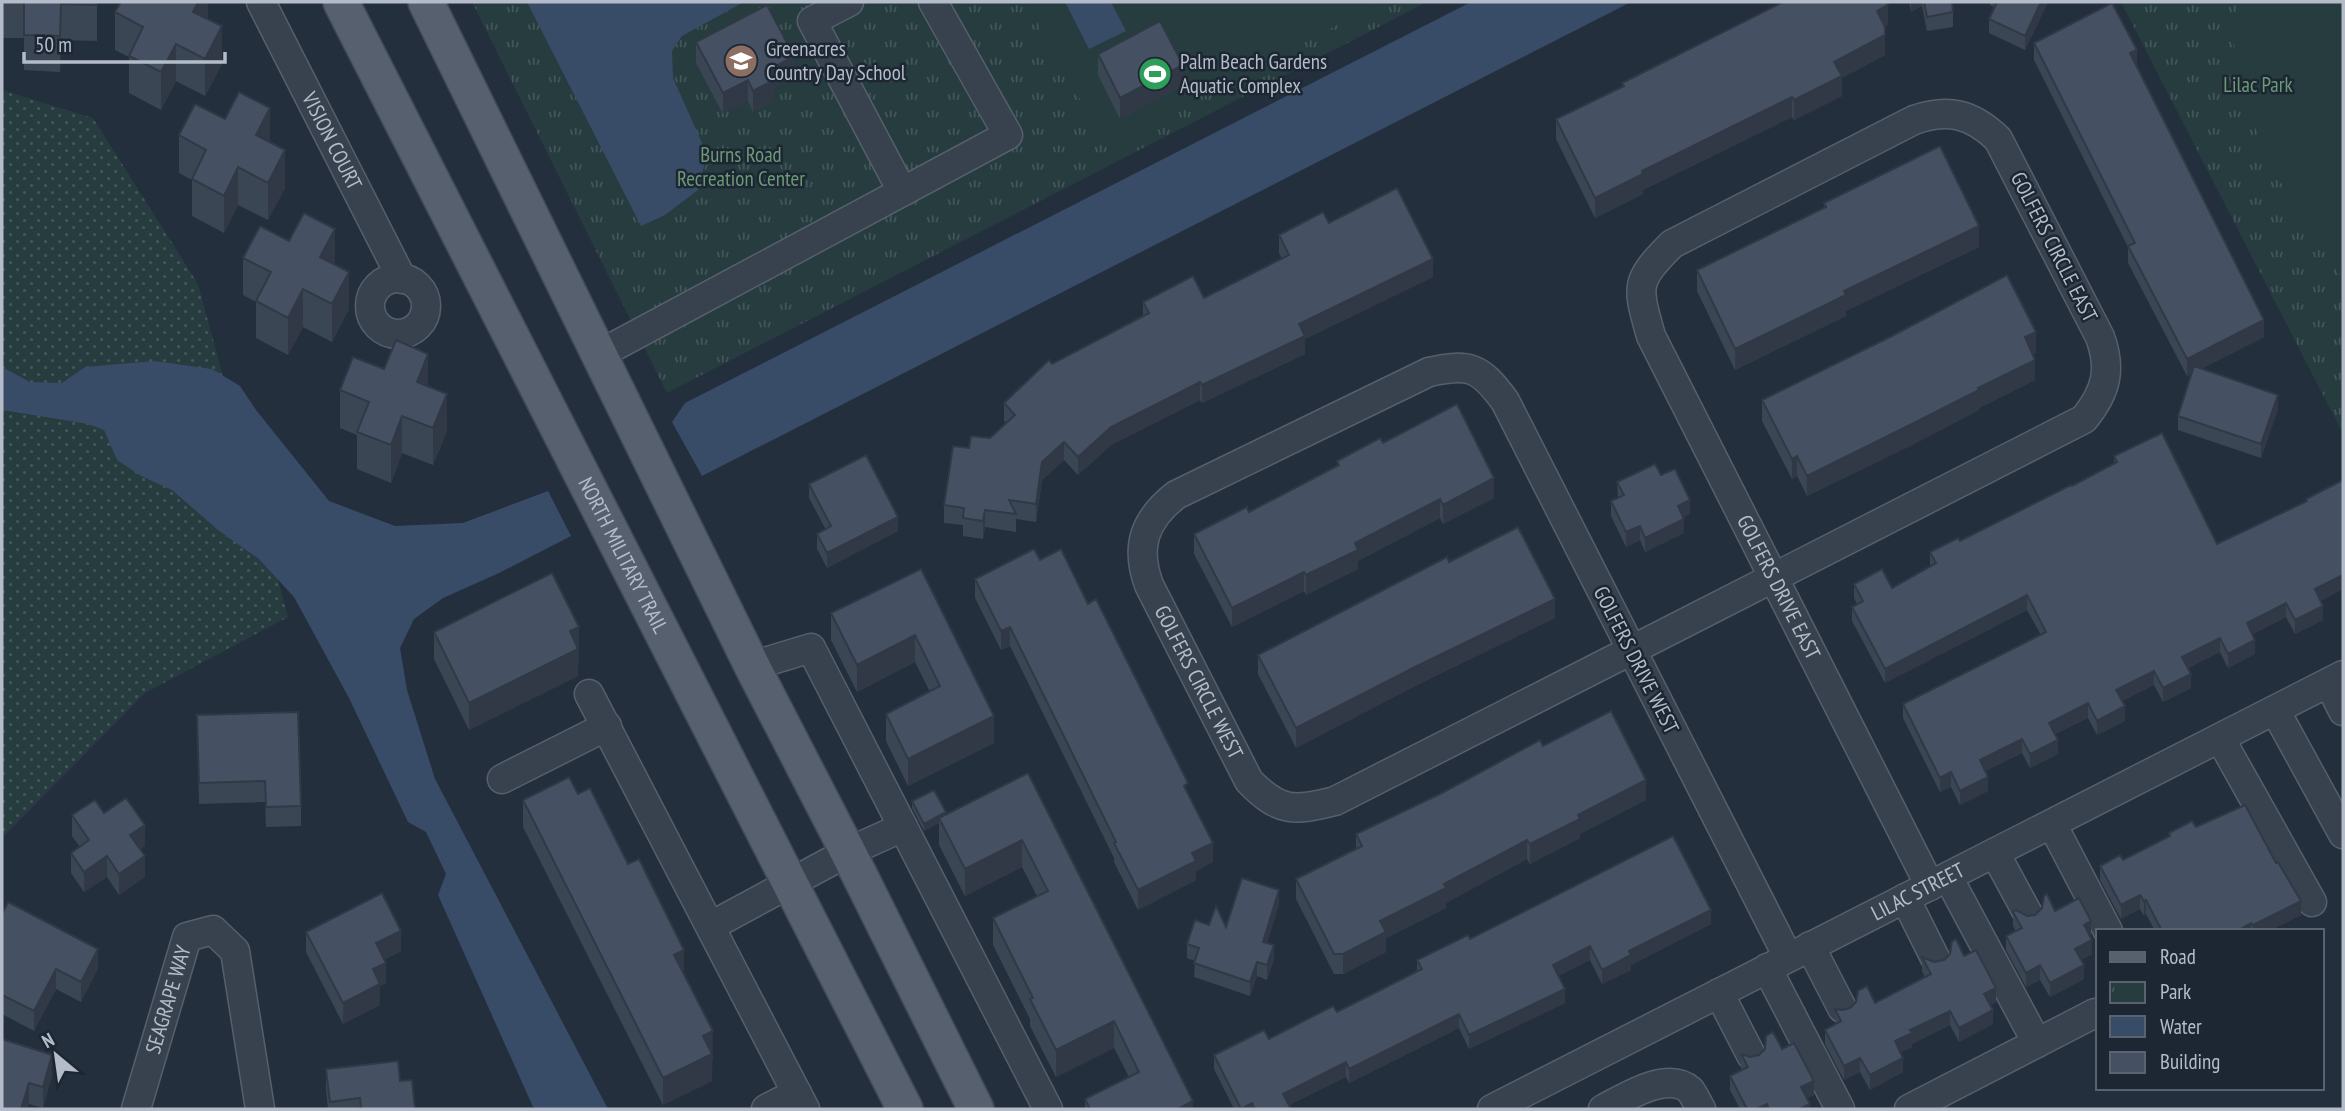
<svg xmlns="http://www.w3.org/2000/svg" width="2345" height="1111" font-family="'PT Sans Narrow',sans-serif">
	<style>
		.grass { fill: url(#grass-dots) }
		.park { fill: url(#park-tufts) }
		.pitch { fill: #263c3f }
		.water { fill: #394c67 }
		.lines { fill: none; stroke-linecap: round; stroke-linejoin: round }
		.minor-casing { stroke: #565f6c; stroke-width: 31 }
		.major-casing { stroke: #414a57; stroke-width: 38 }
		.minor { stroke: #38414e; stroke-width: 28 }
		.major { stroke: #56606e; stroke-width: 35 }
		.wall { fill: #3b4654 }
		.shaded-wall { fill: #303945 }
		.building { fill: #455162; stroke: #303945; stroke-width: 2 }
		.labels { text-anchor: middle; stroke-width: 5; stroke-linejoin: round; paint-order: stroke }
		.poi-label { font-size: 21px; fill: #b4bcc9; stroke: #1d2633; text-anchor: start }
		.park-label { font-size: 21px; fill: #6b9a76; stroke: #1d2633 }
		.street-label { font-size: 21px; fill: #b4bcc9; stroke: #1d2633 }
	</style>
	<defs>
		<pattern id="grass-dots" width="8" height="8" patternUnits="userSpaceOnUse" patternTransform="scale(1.75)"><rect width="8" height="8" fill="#263c3f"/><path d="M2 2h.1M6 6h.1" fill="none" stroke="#435659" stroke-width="1.8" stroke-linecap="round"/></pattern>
		<pattern id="park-tufts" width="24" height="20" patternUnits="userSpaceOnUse" patternTransform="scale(1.75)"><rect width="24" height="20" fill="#263c3f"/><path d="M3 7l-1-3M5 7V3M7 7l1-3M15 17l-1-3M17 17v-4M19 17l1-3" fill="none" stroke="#435659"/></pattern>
	</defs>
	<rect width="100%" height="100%" fill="#242f3e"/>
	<path class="grass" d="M2,90l91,28 105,166 90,333 -143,76 -143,145z"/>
	<path class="park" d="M472,2h955l-760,391z
		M2121,2h222v432z"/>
	<path class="pitch" d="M1026,2h355l-275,144z
		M2237,2h106v277l-48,-69 -36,-71 -13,-41 -13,-60z"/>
	<path class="water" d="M527,2h217l-62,34 -10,15 1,27 34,76 -9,36 -33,25 -24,11z
		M1065,2h46l15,29 -37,18z
		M1471,2h160l-929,474 -30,-54 13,-19z
		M154,361l58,8 28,17 16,24 73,91 66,25 68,-3 85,-32 23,45 -72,37 -56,25 -29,21 -14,29 7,42 28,89 173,330h-74l-96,-214 8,-21 -20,-42 -18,-10 -59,-124 -55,-101 -35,-38 -41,-29 -46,-40 -31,-14 -24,-16 -13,-30 -16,-6 -86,-14v-43l28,15 32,1 23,-16z"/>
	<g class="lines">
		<defs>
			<g id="minor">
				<path id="s1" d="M261,2l141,277"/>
				<path d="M849,2l-37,19 90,170"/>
				<circle cx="398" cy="306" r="28"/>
				<path d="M600,354l408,-219 -75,-133"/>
				<path d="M752,666l59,-18 237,461"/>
				<path d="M2329,683l14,28"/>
				<path d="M589,694l216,415"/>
				<path d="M2275,710l68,124"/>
				<path d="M2220,738l92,164"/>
				<path d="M502,779l105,-53"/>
				<path d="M2052,824l56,107"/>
				<path d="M1995,853l33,61"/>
				<path d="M1948,877l89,166"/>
				<path d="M1905,898l31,62"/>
				<path d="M711,926l137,-74 55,-25"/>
				<path d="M1810,946l32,62"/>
				<path id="s2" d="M1788,957l-283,-556c-25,-34 -35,-38 -76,-29l-253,123c-32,25 -41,52 -27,90l100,196c31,32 45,30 86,20 250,-127 499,-254 749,-382 22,-27 28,-49 16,-82l-102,-198c-26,-25 -49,-31 -84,-19l-242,124c-38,38 -35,42 -21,92l279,550"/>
				<path d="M1767,968l73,141"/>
				<path d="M1719,993l32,62"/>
				<path id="s3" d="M136,1109l51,-172 26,-7 22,21 25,158"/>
				<path d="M766,1109l31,-16"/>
				<path id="s4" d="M1492,1109l851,-434"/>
				<path d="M1603,1109c22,-11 64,-39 87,-19 4,5 8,14 11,19"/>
				<path d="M1909,1109l186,-96"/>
			</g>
			<g id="major">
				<path id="s5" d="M341,2l564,1107"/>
				<path d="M426,2l326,664 96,186 128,257"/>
			</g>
		</defs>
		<use href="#minor" class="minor-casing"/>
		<use href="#major" class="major-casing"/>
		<use href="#minor" class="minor"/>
		<use href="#major" class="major"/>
	</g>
	<path class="wall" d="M2,2h95v39l-36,-1 -1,32 -36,-2v-32h-22z
		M208,2v17l14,45 -17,32 -29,-15 -15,29 -32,-17v-36l-14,-7v-38z
		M1909,2h43l1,10v15l-26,4 -5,-25 -11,6z
		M1990,2h58l-23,48 -36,-17v-14l5,-12 -4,-2z
		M1888,25l-3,2v28l-43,23v18l-48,24 -2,-3 -149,73v4l-48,24 -39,-79v-20l66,-32v-4z
		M696,42l98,35 -20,10v14l-21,11 -5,-11 -25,13 -27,-51z
		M2034,43l103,23 127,271 -63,32 77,40 -17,49 -83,-28v-14l14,-42 -5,2 -59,-113v-16l-94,-187z
		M1098,54l85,32 -63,33 -22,-44z
		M179,135l91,8 15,45 -17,32 -30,-15 -14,28 -32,-17v-36l-13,-7z
		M1824,203l155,44 -133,64v5l-111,54 -38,-79v-21l127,-62z
		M1329,223l104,54 -128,62v15l-103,49 -2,-3 -89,45 -33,30 -14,-15 -22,20 -6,42 -20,-3v13l-31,-5 -2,12 -20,-3v-11l-19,-2v-18l25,-57 21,-10 16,-15 -2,-2v-18l48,-39 91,-48v-14l61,-4 78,-39 -3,-6v-18z
		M243,258l92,7 14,44 -17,33 -29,-15 -15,28 -32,-17v-36l-13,-7z
		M2036,353l-3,1 2,26 -56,28v2l-65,34 -107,52 -10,-20 -5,3 -30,-58v-21z
		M428,387l19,44 -14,34 -31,-12 -11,30 -34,-14v-34l-17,-7v-38z
		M1383,443l111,55 -51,26 -3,-6 -82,43v8l-52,26 -2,-4 -72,36 -38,-73v-20l55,-22 88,-46v-5z
		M2114,456l103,88 89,-43v-2l37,-19v109l-23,12 3,19 -28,14 -9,-17 -33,17 2,20 -27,14 -8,-16 -32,16 3,20 -28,14 -9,-17 -32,16 3,20 -28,14 -9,-17 -33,16 3,20 -28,14 -8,-15 -37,18 3,20 -28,14 -9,-18 -11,5 -37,-74v-14l138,-69 -14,-25 -142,73 -33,-62v-14l5,-3 -3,-6v-14l38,4 38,-21v-15l30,-11 112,-55 42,-23z
		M1661,475l29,39 -7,3 1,16 -39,19 -5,-12 -14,7 -15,-31v-15l7,-3 -1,-16z
		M809,484l89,47 -71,37 -10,-19v-15l9,-4 -17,-32z
		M1040,560l48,44 100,189 25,69 -17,9v9l-58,30 -24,-48v-4l-104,-212 -9,4 -26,-52v-19z
		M1449,562l106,56 -138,67 -121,63 -38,-74v-19z
		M921,569l73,174 -86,43 -22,-45v-27l44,-22 -15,-30 -58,30 -26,-52v-27z
		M579,627l-1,49 -109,54 -35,-71v-27z
		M197,715l104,91v20l-35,1 -1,-25 -66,2z
		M1543,746l103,54 -66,34v4l-50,26 -3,-5 -81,44v5l-60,30v14l-43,22h-9l-38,-75v-20l60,-30v-15z
		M1028,773l165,336h-108v-10l44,-22 -15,-29 -58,29 -26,-51v-7l-37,-74v-27l44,-22 -15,-29 -57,29 -26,-51v-22l-15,8 -12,-23v-7l34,13z
		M578,794l106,181 29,83 -1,1v22l-49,24 -140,-278v-27z
		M104,813l41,33 -5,3 5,28 -26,18 -12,-18 -23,15 -13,-19v-20l9,-6 -8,-11v-21z
		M2196,827l105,88 -32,16h-114l-9,-17 -2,2 -4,-7 -19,10 -21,-39v-14l23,-6 46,-24v-3z
		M1279,904l-12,39 7,16 -7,21 -10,-4 -7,20 -56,-19 1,-16 -8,-3v-14z
		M2055,911l36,24 -2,1 3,18 -11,6 3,19 -34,18 -10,-17 -14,7 -20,-37v-14l10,-5 -3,-5v-14l14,4z
		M2,914l96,54 -17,34 -25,-13 -22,42 -32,-17z
		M1711,924l-80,41v5l-29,14 -12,-24 -32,16 7,27 -96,46 -10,-21 -110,55 -3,-6 -57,28 2,4h-57l-20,-40v-14l55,-16 68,-27 80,-41v-11l53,-21z
		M306,932l95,19 -17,9 2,23 -6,3v19l-37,19 -37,-72z
		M1964,956l32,46 -6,3 3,19 -34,18 -9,-17 -38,19v3l-11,5 2,20 -33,18 -10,-18 -16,8 -19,-36v-14l11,-6 -1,-15 7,1 33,-7 50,-26 -3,-6v-14l12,5z
		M2,1039l50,37 -9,32 -14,-4z
		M1782,1049l32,46 -7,3 3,11h-70l-10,-19v-14l12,-6 -1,-2v-14l9,3z
		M326,1069l74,12 15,28h-87l-2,-19z"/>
	<path class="shaded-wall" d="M198,2h10v20l-15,-10z
		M1911,2h11v4l-11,6z
		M2041,2h7l-23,48v-14z
		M61,4v36l-1,32v-36z
		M1888,5v20l-11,6v-20z
		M222,26v38l-17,32v-37z
		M1885,35v20l-43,23v18l-48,24v-20l40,-38z
		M176,44v37l-15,29v-38z
		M2137,50v17l-7,-14z
		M794,56v21l-20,10v14l-21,11v-21l16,-21z
		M1183,65v21l-63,33v-21z
		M748,80v21l-25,13v-21z
		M1792,97v20l-149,73v4l-48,24v-20l47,-27z
		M270,108v37l-14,-10z
		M285,150v38l-17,32v-37z
		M238,167v38l-14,28v-37z
		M1979,226v21l-133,64v5l-111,54v-21l109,-58z
		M335,229v38l-15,-10z
		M1433,259v18l-128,62v15l-103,49v-18l97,-61z
		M349,272v37l-17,33v-38z
		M303,289v38l-15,28v-37z
		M2264,320v17l-77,39v-17z
		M2036,332v21l-11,5v-21z
		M428,354v37l-11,-9z
		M2035,360v20l-56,28v2l-65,34 -107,52v-20z
		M1200,382v18l-89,45 -33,30v-18l33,-30z
		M447,394v37l-14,34v-37z
		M2278,395v14l-17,49v-14z
		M402,416v37l-11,30v-38z
		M1064,442v18l-22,20 -6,42v-18l6,-42z
		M1797,456v20l-5,3v-20z
		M1494,478v20l-51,26v-19z
		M1440,499v19l-82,43v8l-52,26v-20l49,-32z
		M1690,500v14l-12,6v-14z
		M985,510v17l-2,12v-18z
		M898,517v14l-71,37v-15z
		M1684,519v14l-39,19v-14z
		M1640,526v14l-14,7v-15z
		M1304,572v19l-72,36v-19z
		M2343,575v14l-28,14v-14z
		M2027,595v15l-142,73v-14z
		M1555,599v19l-138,67 -121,63v-20l121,-62z
		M2286,603v14l-39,20v-14z
		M2323,606v14l-28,14v-14z
		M579,627l-1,49 -109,54v-27l101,-72z
		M1010,627v19l-9,4v-19z
		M915,635v27l-58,30v-27z
		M2220,638v14l-38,19v-14z
		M2255,640v14l-27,14v-14z
		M2154,671v14l-38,19v-14z
		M2191,674v14l-28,14v-14z
		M2088,703v15l-39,19v-14z
		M2125,706v15l-28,14v-14z
		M994,716v27l-86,43v-27z
		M2022,739v14l-42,21v-14z
		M2058,740v14l-28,14v-14z
		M1951,772v15l-11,5v-14z
		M1988,777v14l-28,14v-14z
		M1646,780v20l-66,34v4l-50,26v-20l48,-29z
		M946,812v7l-7,-1v5l-15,8v-7z
		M145,825v21l-15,10v-21z
		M1022,840v27l-57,29v-27z
		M1527,840v19l-81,44v5l-60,30v14l-43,22v-20l37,-33 64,-37z
		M1213,843v19l-17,9v9l-58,30v-20l54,-37z
		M107,856v21l-23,15v-20z
		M145,856v21l-26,18v-21z
		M1279,890v14l-16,52v-14z
		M2140,895v14l-19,10v-14z
		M2146,900v14l-2,2v-15z
		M2301,901v14l-32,16h-16v-6z
		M1711,910v14l-80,41v5l-29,14v-14l27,-19z
		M2091,921v14l-7,4v-14z
		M2251,923v8h-14z
		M401,931v20l-25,13v-21z
		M2092,940v14l-17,9v-14z
		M1274,945v14l-7,21v-15z
		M1590,946v14l-37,19v-14z
		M98,949v19l-17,34v-20z
		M684,950v27l-10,-22z
		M1257,962v14l-7,20v-14z
		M386,963v20l-6,3v19l-37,19v-21l30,-34z
		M2040,965v15l-14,7v-14z
		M2084,965v14l-34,18v-14z
		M56,969v20l-22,42v-20z
		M1996,988v14l-12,6v-14z
		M1565,989v14l-96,46v-14z
		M1993,1010v14l-34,18v-14z
		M1950,1011v14l-38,19v3l-17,8v-14l15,-11z
		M1459,1014v14l-110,55v-14z
		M1114,1021v27l-58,29v-27z
		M713,1031l-1,50 -49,24v-27l40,-42z
		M52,1055v21l-9,32v-21z
		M1860,1058v14l-16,8v-14z
		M1903,1058v14l-33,18v-15z
		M1346,1062v15l-63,31v-14z
		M1814,1081v14l-13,6v-14z
		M29,1083v21l-2,5h-6z
		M1193,1101v8h-15z
		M1252,1103v6h-11z
		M1767,1104v5h-11z
		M1810,1104v5h-11z"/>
	<path class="building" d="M2,2h95v3l-36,-1 -1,32 -36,-1v-32z
		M121,2h77l-5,10 29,14 -17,33 -29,-15 -15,28 -32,-16 14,-29 -28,-15z
		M1783,2h103l2,3 -11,6 8,16v8l-51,27 8,14 -48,24 -2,-3 -150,74 1,3 -48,24 -39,-79 68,-33 -2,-3z
		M1924,2h28l1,10 -26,5z
		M1997,2h44l-16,34 -36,-17z
		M2112,3l25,47 -7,3 134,267 -77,39 -59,-113 7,-3 -101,-200z
		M767,5l27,51 -25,14 5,10 -21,11 -5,-11 -25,13 -27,-51z
		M1160,21l23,44 -63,33 -22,-44z
		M239,92l31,16 -14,27 29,15 -17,33 -30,-16 -14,29 -32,-17 14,-29 -27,-15 16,-31 30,15z
		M1940,146l39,80 -135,65 2,4 -111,54 -38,-79 129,-63 -2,-4z
		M1397,188l36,71 -134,65 6,12 -103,49 -2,-3 -89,45 -33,30 -14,-15 -22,20 -6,42 -27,-4 7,14 -31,-4 -2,11 -20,-3 1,-10 -20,-3 9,-59 16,2 2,-12 19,2 25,-23 -11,-12 45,-43 3,4 97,-51 -6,-11 50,-26 11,22 85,-43 -10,-20 44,-23 6,11z
		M304,213l31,16 -15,28 29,15 -17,32 -29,-15 -15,29 -32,-17 15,-29 -28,-14 17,-32 29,15z
		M2007,275l29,57 -11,5 10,23 -57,28 1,2 -65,33 -107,53 -10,-20 -5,3 -30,-59 130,-64z
		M396,340l32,14 -11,28 30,12 -14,34 -31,-12 -11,29 -34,-13 12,-30 -29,-12 13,-33 31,12z
		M2194,366l84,29 -17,49 -83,-28z
		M1457,404l37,74 -51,27 -3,-6 -85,44 3,7 -52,25 -2,-3 -72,36 -38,-74 53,-27 2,5 90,-47 -2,-4 43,-23 3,5z
		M2162,433l55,111 90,-43 -1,-2 37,-19v95l-28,14 8,17 -28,14 -9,-17 -39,20 8,17 -27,14 -8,-16 -38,19 9,17 -28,14 -9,-17 -38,19 9,16 -28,15 -9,-18 -39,20 9,17 -28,14 -8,-15 -42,21 8,17 -28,14 -9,-19 -11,6 -37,-74 143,-72 -19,-37 -142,74 -33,-62 11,-6 -9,-17 28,-15 10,19 44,-25 -6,-11 28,-14 2,3 111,-56 1,1 45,-24 -3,-6z
		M866,455l32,62 -71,36 -10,-19 14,-8 -22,-42z
		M1655,464l6,11 14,-6 15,31 -12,6 6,13 -39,19 -5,-12 -14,6 -15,-31 13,-6 -7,-13z
		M1518,527l37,72 -138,67 -121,62 -38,-73 189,-98 2,5z
		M1034,549l6,11 21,-11 27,55 8,-5 92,184 -4,3 29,57 -21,10 4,8 -58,29 -24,-47 2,-1 -106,-215 -9,4 -26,-52z
		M921,569l73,147 -86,43 -22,-45 54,-28 -25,-51 -58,30 -26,-52z
		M552,573l27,54 -9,4 8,18 -109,54 -35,-71z
		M1611,711l35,69 -68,35 2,4 -50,25 -3,-4 -83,44 2,4 -66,33 6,11 -43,22h-9l-38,-75 66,-33 -6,-12 86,-41 98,-53 3,6z
		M298,712l3,94 -35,1 -1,-26 -66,2 -2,-68z
		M1028,773l165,328 -15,8h-88l-5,-10 54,-27 -25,-51 -58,29 -26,-51 3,-1 -40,-80 55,-27 -26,-51 -57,29 -26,-51z
		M569,777l9,17 12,-6 38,76 11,-5 45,91 -10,5 39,76 -10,5 9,18 -49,24 -140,-278z
		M934,790l12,22 -22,12 -12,-23z
		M126,798l19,27 -15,10 15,21 -26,18 -12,-18 -23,16 -13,-19 18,-13 -17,-25 23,-15 9,13z
		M2245,805l31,58 2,-1 23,39 -48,24 -2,-2 -14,8h-75l-16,-31 -2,1 -4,-6 -19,10 -21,-39 20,-11 3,5 47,-24 -1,-3 23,-12 4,6z
		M1673,836l38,74 -82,41 2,4 -29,15 -12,-24 -37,19 12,24 -96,46 -10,-21 -110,55 -3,-7 -63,32 8,15h-36l-3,-6 -11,6 -27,-54 50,-25 5,9 64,-33 4,6 85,-43 -5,-9 51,-25 2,4z
		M1242,878l37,12 -16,52 11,3 -7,20 -10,-3 -7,20 -56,-19 5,-15 -12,-4 8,-24 14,5 7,-19 10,21z
		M382,893l19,38 -25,12 10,20 -13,6 7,15 -37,19 -37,-71z
		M2047,894l8,17 24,-13 12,23 -7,4 8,15 -17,9 9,16 -34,18 -10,-18 -14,8 -20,-37 16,-8 -9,-16 3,-2 11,6 8,-1 7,-7 2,-12z
		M8,902l90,47 -17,33 -25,-13 -22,42 -32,-16v-81z
		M1956,939l8,17 12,-6 20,38 -12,6 9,16 -34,18 -9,-17 -40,19 2,3 -17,8 8,17 -33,17 -10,-17 -16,8 -19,-36 16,-9 -6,-12 7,1 8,-2 6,-6 2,-11 9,-5 8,17 56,-29 -9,-17 12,5 10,-2 6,-6 2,-13z
		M1773,1032l9,17 12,-6 20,38 -13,6 9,17 -11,5h-30l-2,-5 -11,5h-9l-17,-33 18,-9 -7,-13 9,3 9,-2 6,-6 1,-13z
		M2,1039l50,16 -9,32 -14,-4 -8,26h-19z
		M398,1061l2,20 12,-1 3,29h-54l-1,-11 -30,4 -4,-33z"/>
	<defs>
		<symbol id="school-disc" viewBox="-11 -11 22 22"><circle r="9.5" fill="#8d6e63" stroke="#1d2633"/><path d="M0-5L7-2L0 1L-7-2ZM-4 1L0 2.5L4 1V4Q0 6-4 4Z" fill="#fff"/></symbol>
		<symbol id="stadium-disc" viewBox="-11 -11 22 22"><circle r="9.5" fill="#2e9e5b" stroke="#1d2633"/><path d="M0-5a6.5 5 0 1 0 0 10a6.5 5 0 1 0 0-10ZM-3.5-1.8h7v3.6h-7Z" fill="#fff"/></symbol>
	</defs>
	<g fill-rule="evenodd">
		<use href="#school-disc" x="722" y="42" width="38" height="38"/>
		<use href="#stadium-disc" x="1136" y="55" width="38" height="38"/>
	</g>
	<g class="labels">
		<g class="poi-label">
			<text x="766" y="56">Greenacres<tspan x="766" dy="24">Country Day School</tspan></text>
			<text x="1180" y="69">Palm Beach Gardens<tspan x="1180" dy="24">Aquatic Complex</tspan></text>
		</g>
		<g class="park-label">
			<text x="2258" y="92">Lilac Park</text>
			<text x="741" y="162">Burns Road<tspan x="741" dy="24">Recreation Center</tspan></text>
		</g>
		<g class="street-label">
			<text dy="7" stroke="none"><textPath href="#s1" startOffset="156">VISION COURT</textPath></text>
			<text transform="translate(2054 247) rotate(63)" y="7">GOLFERS CIRCLE EAST</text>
			<text dy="7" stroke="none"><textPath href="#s5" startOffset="621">NORTH MILITARY TRAIL</textPath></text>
			<text dy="7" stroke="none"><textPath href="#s2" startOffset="3313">GOLFERS DRIVE EAST</textPath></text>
			<text transform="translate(1636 660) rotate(63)" y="7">GOLFERS DRIVE WEST</text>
			<text dy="7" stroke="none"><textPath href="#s2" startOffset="1206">GOLFERS CIRCLE WEST</textPath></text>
			<text dy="7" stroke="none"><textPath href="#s4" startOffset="478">LILAC STREET</textPath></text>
			<text dy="7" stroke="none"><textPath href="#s3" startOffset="114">SEAGRAPE WAY</textPath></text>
		</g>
	</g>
	<rect width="2345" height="1111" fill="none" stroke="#b4bcc9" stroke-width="7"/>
	<rect x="2096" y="929" width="228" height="161" fill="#1d2633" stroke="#59626f" stroke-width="2"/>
	<rect x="2110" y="952" width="35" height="10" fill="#56606e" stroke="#59626f" stroke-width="2"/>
	<text x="2160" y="964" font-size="21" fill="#b4bcc9">Road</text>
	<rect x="2110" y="982" width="35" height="21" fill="url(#park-tufts)" stroke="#59626f" stroke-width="2"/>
	<text x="2160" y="999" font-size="21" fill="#b4bcc9">Park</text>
	<rect x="2110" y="1016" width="35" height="21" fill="#394c67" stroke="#59626f" stroke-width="2"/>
	<text x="2160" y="1034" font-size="21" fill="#b4bcc9">Water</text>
	<rect x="2110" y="1052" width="35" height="21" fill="#455162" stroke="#59626f" stroke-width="2"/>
	<text x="2160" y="1069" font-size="21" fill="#b4bcc9">Building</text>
	<g transform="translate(56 1055) rotate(331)" stroke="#1d2633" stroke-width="5" paint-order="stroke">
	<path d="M0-5L12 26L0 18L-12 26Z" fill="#b4bcc9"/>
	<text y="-10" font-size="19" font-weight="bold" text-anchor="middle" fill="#b4bcc9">N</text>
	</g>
	<path d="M24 52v10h201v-10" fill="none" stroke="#b4bcc9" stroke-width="3.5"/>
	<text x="35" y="52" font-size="21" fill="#b4bcc9" stroke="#1d2633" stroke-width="5" paint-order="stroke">50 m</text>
</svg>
